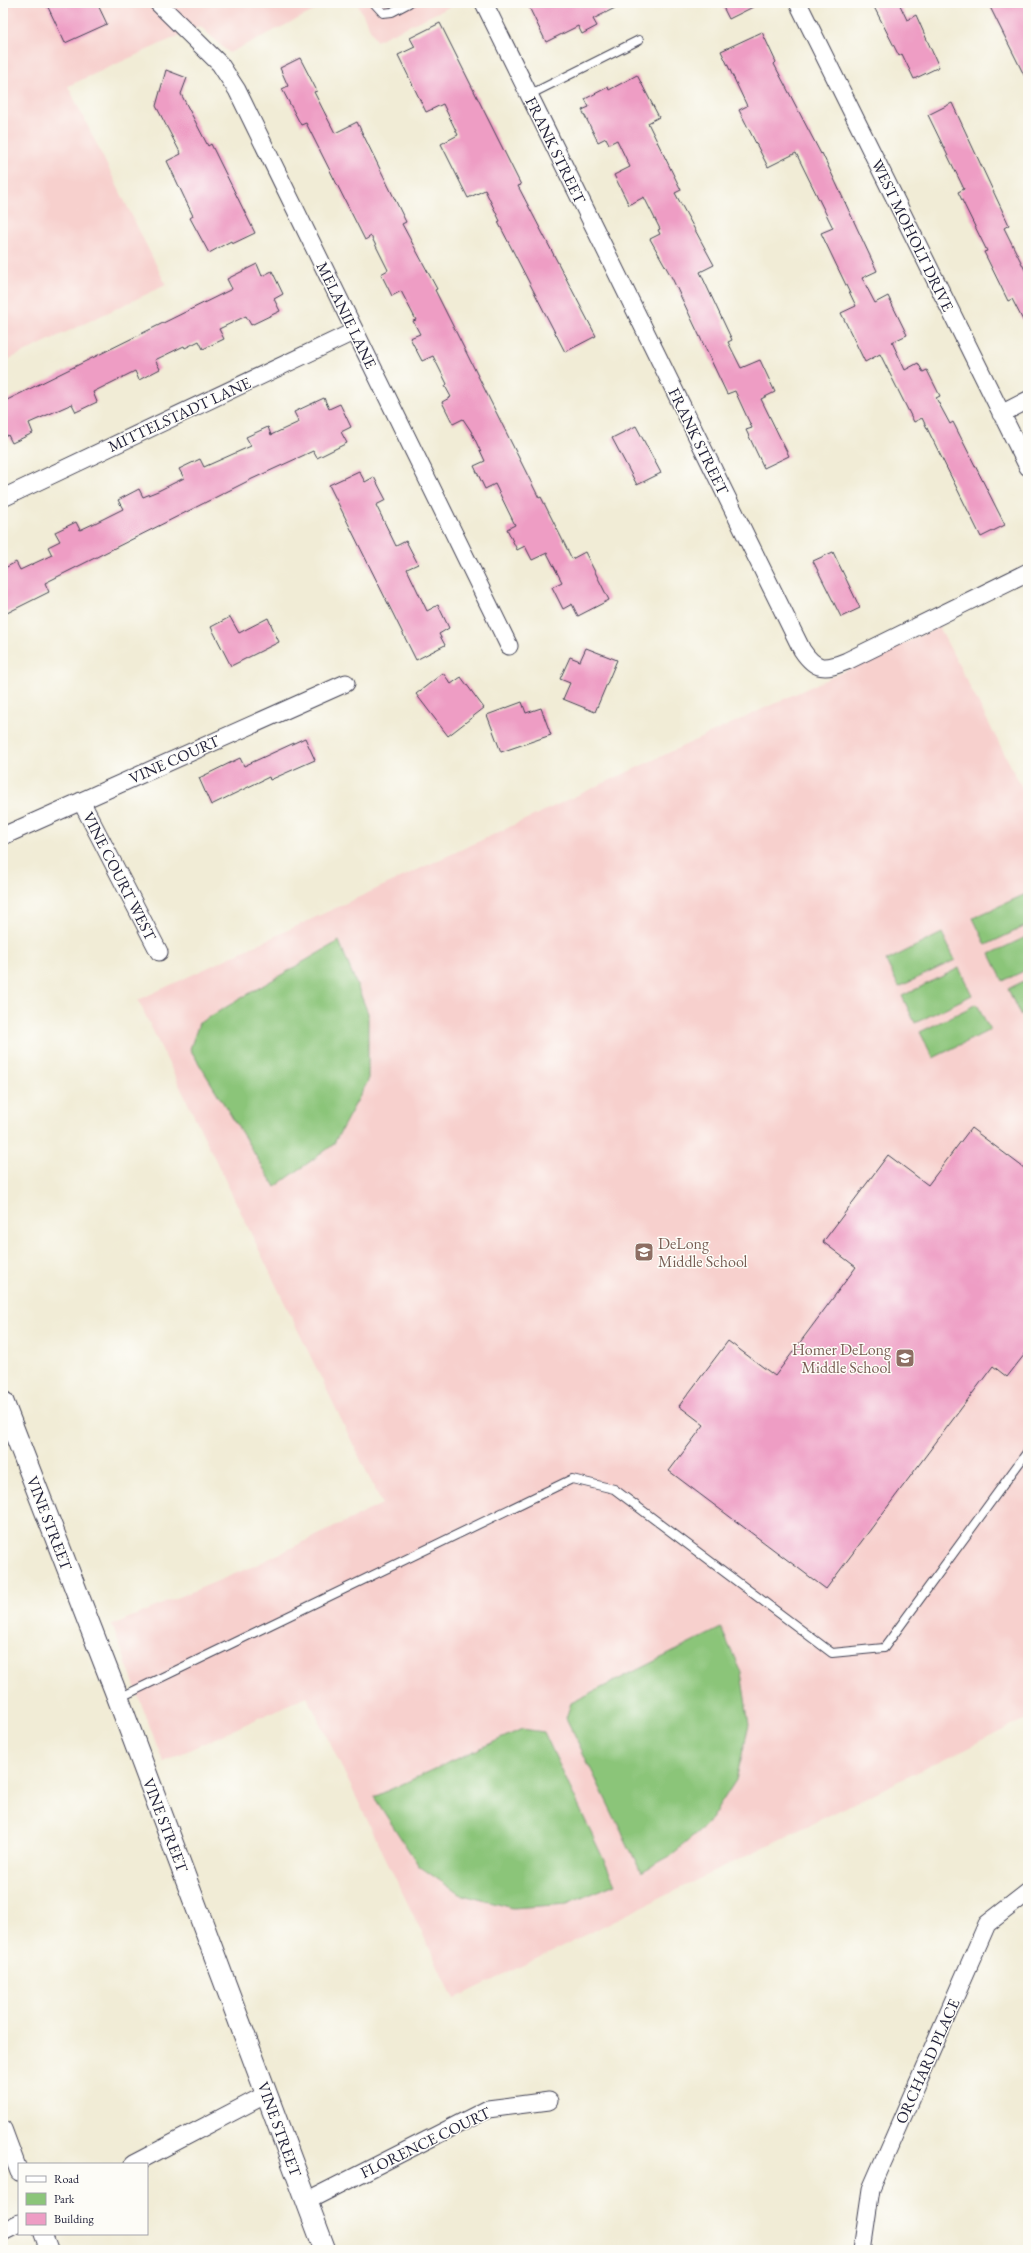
<svg xmlns="http://www.w3.org/2000/svg" width="1031" height="2253" font-family="'EB Garamond',serif">
	<style>
		.built { fill: #f7d0cd }
		.green { fill: #8bc579; stroke: #56745a }
		.building { fill: #ee9dc4 }
		.lines { fill: none; stroke-linecap: round; stroke-linejoin: round }
		.service-casing { stroke: #414052; stroke-width: 10 }
		.minor-casing { stroke: #414052; stroke-width: 19 }
		.tertiary-casing { stroke: #414052; stroke-width: 23 }
		.service { stroke: #fff; stroke-width: 8 }
		.minor { stroke: #fff; stroke-width: 17 }
		.tertiary { stroke: #fff; stroke-width: 21 }
		.labels { text-anchor: middle; stroke-width: 3; stroke-linejoin: round; paint-order: stroke }
		.street-label { font-size: 16px; fill: #22223b; stroke: #fdfcf7 }
		.education-label { font-size: 16px; fill: #785e54; stroke: #fdfcf7; text-anchor: start }
	</style>
	<rect width="100%" height="100%" fill="#fdfcf7"/>
	<filter id="ink" filterUnits="userSpaceOnUse"><feTurbulence type="fractalNoise" baseFrequency=".025" numOctaves="2"/><feDisplacementMap in="SourceGraphic" scale="8" xChannelSelector="R" yChannelSelector="G"/><feConvolveMatrix kernelMatrix="1 2 1 2 8 2 1 2 1" color-interpolation-filters="sRGB"/></filter>
	<filter id="wash" filterUnits="userSpaceOnUse"><feTurbulence type="fractalNoise" baseFrequency=".012" numOctaves="4" result="noise"/><feDisplacementMap in="SourceGraphic" scale="16" xChannelSelector="R" yChannelSelector="G"/><feGaussianBlur stdDeviation="0.9" result="paint"/><feColorMatrix in="noise" values="0 0 0 0 0 0 0 0 0 0 0 0 0 0 0 0 0 1.4 0 .05"/><feComposite in="paint" operator="in"/></filter>
	<g filter="url(#wash)">
		<rect width="100%" height="100%" fill="#f1ecd6"/>
		<path class="built" d="M3,3h327l-101,50 -29,-27 -132,60 98,199 -163,77z
			M357,3h101l-82,38z
			M939,627l89,172v919l-574,281 -147,-303 -144,66 -51,-137 144,-60 126,-61 -244,-504z"/>
		<path class="green" d="M1028,893v32l-42,20 -13,-27z
			M942,933l13,27 -56,27 -13,-26z
			M1028,936v33l-25,12 -13,-27z
			M339,941l29,72v68l-35,64 -58,42 -85,-138 9,-26z
			M959,968l13,27 -57,28 -13,-27z
			M1028,979v32l-8,4 -12,-26z
			M977,1004l13,26 -57,28 -13,-26z
			M721,1628l20,44 8,53 -13,55 -29,45 -37,31 -29,16 -75,-154 5,-15z
			M522,1729l22,3 71,152 -48,20 -54,4 -54,-14 -40,-28 -45,-69z"/>
		<g id="blocks">
			<path class="building" d="M46,3h51l10,21 -42,19z
				M527,3h98l-32,16 4,7 -15,8 -4,-8 -32,16z
				M721,3h40l-32,16z
				M872,3h27l8,17 9,-5 23,52 -25,12 -12,-25 -3,2z
				M988,3h40v80z
				M440,23l81,162 -3,1 78,150 -31,16 -67,-130 2,-1 -15,-31 -17,8 -27,-54 17,-9 -15,-31 -17,8 -28,-57 17,-8 -5,-9z
				M762,32l14,30 -2,2 47,90 1,-1 55,118 -15,7 13,25 13,-7 19,39 -15,7 13,28 13,-7 5,9 4,-2 13,26 -4,2 14,26 3,-2 52,103 -24,12 -59,-119 -8,4 -34,-68 -15,8 -24,-49 15,-7 -35,-73 12,-5 -37,-75 -28,14 -29,-57 8,-4 -26,-55z
				M300,58l17,33 -3,1 21,41 22,-11 49,100 -4,2 35,65 -2,1 104,208 2,-1 31,62 13,-7 24,48 -31,16 -6,-12 -9,5 -11,-22 10,-5 -15,-29 -15,7 -7,-14 -8,4 -10,-21 8,-4 -20,-41 -10,5 -11,-23 11,-5 -14,-30 -8,-12 -10,5 -11,-22 9,-5 -6,-11 2,-2 -14,-28 -11,5 -12,-23 10,-4 -7,-13 3,-1 -15,-29 -9,5 -11,-22 7,-4 -17,-34 -6,4 -59,-117 -5,2 -19,-36 6,-3 -8,-18z
				M166,70l21,8 -6,16 27,52 3,-2 44,89 -23,11 -1,-3 -22,12 -19,-35 3,-2 -26,-55 14,-7 -25,-48z
				M637,75l22,42 -11,6 33,67 -6,3 39,72 -14,7 32,68 -4,2 13,26 19,-8 15,32 -14,7 28,57 -25,12 -18,-38 6,-2 -17,-37 -8,3 -55,-116 -22,-39 10,-5 -2,-4 2,-1 -16,-32 -15,8 -15,-30 16,-8 -13,-27 -8,4 -3,-6 -8,4 -16,-32 7,-3 -4,-8 23,-12 1,3z
				M952,103l57,122 -5,3 24,48v54l-16,-31 -4,2 -24,-49 3,-1 -29,-59 6,-3 -36,-74z
				M257,264l5,12 10,-5 11,23 -9,5 6,12 -29,14 -5,-9 -27,13 5,10 -21,10 -4,-8 -14,7 -1,-2 -29,14 5,9 -21,11 -4,-9 -42,21 4,10 -21,10 -4,-8 -43,19 4,10 -21,10 -4,-8 -5,3v-36l229,-113 -5,-10z
				M324,398l5,11 11,-5 11,23 -10,5 6,11 -30,15 -4,-7 -61,28 -207,104 4,9 -46,23v-46l13,-7 4,8 32,-15 -4,-8 12,-6 -5,-9 21,-10 4,8 15,-7 28,-14 -5,-9 21,-11 4,8 15,-6 26,-13 -5,-9 21,-10 4,8 47,-21 -5,-9 22,-10 3,8 28,-13 -5,-10z
				M636,426l25,47 -24,12 -25,-47z
				M359,471l6,11 9,-5 12,23 -10,5 20,41 10,-5 12,23 -11,5 20,42 11,-6 11,23 -10,6 6,11 -29,15 -87,-175z
				M833,552l27,56 -19,9 -28,-56z
				M230,617l9,16 29,-15 11,24 -48,24 -20,-39z
				M586,648l31,12 -22,52 -32,-13 7,-16 -10,-4 10,-22 10,4z
				M443,673l8,11 10,-7 23,31 -36,28 -32,-42z
				M522,702l4,11 15,-5 10,27 -50,17 -14,-37z
				M305,738l10,22 -45,20 -1,-3 -58,28 -12,-27 41,-20 4,8z
				M971,1128l57,43v179l-21,27 -14,-11 -167,223 -157,-118 35,-46 -25,-19 49,-65 47,35 81,-109 -33,-25 65,-87 40,30z"/>
		</g>
	</g>
	<g filter="url(#ink)">
		<use href="#blocks" fill-opacity="0" stroke="#414052" stroke-width="1"/>
		<g class="lines">
			<defs>
				<path id="service" d="M374,3l9,10 9,-1 17,-9
					M529,95l110,-55
					M119,1698l453,-219 42,10 218,164 52,-5 144,-197"/>
				<path id="minor" d="M158,3l62,61 17,26 272,556
					M484,3l318,647c14,21 23,20 45,11l181,-89
					M798,3l230,464
					M1001,414l27,-14
					M3,498l352,-167
					M81,801l78,151
					M3,836l343,-153
					M3,2129l16,43
					M133,2164l134,-70
					M307,2201l181,-92 61,-8
					M3,2231l16,-8
					M43,2234l6,16
					M862,2250l9,-61 116,-265 41,-32"/>
				<path id="tertiary" d="M3,1402l115,296 207,552"/>
			</defs>
			<use href="#service" class="service-casing"/>
			<use href="#minor" class="minor-casing"/>
			<use href="#tertiary" class="tertiary-casing"/>
			<use href="#service" class="service"/>
			<use href="#minor" class="minor"/>
			<use href="#tertiary" class="tertiary"/>
		</g>
	</g>
	<defs>
		<symbol id="school-square" viewBox="-11 -11 22 22"><rect x="-9" y="-9" width="18" height="18" rx="4" fill="#8d6e63" stroke="#fdfcf7"/><path d="M0-5L7-2L0 1L-7-2ZM-4 1L0 2.5L4 1V4Q0 6-4 4Z" fill="#fff"/></symbol>
	</defs>
	<g fill-rule="evenodd">
		<use href="#school-square" x="633" y="1241" width="22" height="22"/>
		<use href="#school-square" x="894" y="1347" width="22" height="22"/>
	</g>
	<g class="labels">
		<g class="street-label">
			<text transform="translate(556 150) rotate(64)" y="6">FRANK STREET</text>
			<text transform="translate(913 235) rotate(64)" y="6">WEST MOHOLT DRIVE</text>
			<text transform="translate(347 315) rotate(64)" y="6">MELANIE LANE</text>
			<text transform="translate(179 414) rotate(-25)" y="6">MITTELSTADT LANE</text>
			<text transform="translate(699 441) rotate(64)" y="6">FRANK STREET</text>
			<text transform="translate(174 759) rotate(-24)" y="6">VINE COURT</text>
			<text transform="translate(120 876) rotate(63)" y="6">VINE COURT WEST</text>
			<text transform="translate(50 1523) rotate(69)" y="6">VINE STREET</text>
			<text transform="translate(166 1825) rotate(69)" y="6">VINE STREET</text>
			<text transform="translate(927 2061) rotate(-66)" y="6">ORCHARD PLACE</text>
			<text transform="translate(280 2129) rotate(70)" y="6">VINE STREET</text>
			<text transform="translate(425 2142) rotate(-26)" y="6">FLORENCE COURT</text>
		</g>
		<g class="education-label">
			<text x="658" y="1249">DeLong<tspan x="658" dy="18">Middle School</tspan></text>
			<text x="891" y="1355" text-anchor="end">Homer DeLong<tspan x="891" dy="18">Middle School</tspan></text>
		</g>
	</g>
	<rect width="1031" height="2253" fill="none" stroke="#fdfcf7" stroke-width="16"/>
	<rect x="18" y="2163" width="130" height="72" fill="#fdfcf7" stroke="#a5a5ac"/>
	<rect x="26" y="2176" width="20" height="6" fill="#ffffff" stroke="#a5a5ac"/>
	<text x="54" y="2183" font-size="12" fill="#22223b">Road</text>
	<rect x="26" y="2193" width="20" height="12" fill="#8bc579" stroke="#a5a5ac"/>
	<text x="54" y="2203" font-size="12" fill="#22223b">Park</text>
	<rect x="26" y="2213" width="20" height="12" fill="#ee9dc4" stroke="#a5a5ac"/>
	<text x="54" y="2223" font-size="12" fill="#22223b">Building</text>
</svg>
